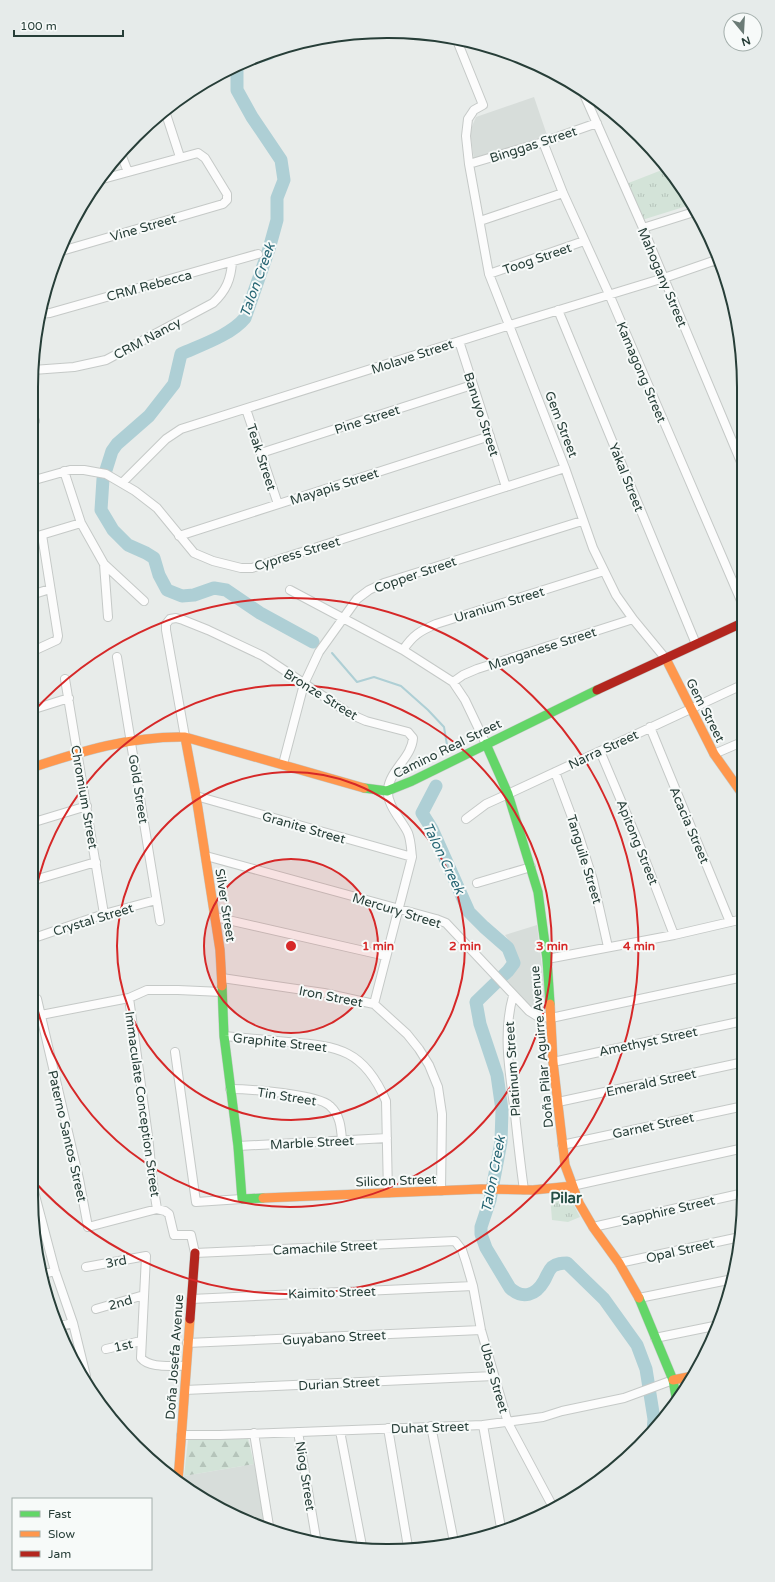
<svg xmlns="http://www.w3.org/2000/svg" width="775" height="1582" font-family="'Varela Round',sans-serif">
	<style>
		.built { fill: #d7ddda }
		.forest { fill: url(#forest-firs) }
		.park { fill: url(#park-tufts) }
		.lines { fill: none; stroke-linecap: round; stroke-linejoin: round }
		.stream { stroke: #aecfd5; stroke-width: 2 }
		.river { stroke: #aecfd5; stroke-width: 13 }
		.street-casing { stroke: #c5c9c7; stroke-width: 10 }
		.fast-casing { stroke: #c4c9c7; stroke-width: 10 }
		.slow-casing { stroke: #c4c9c7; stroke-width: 10 }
		.jam-casing { stroke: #c4c9c7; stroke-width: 10 }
		.street { stroke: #fcfcfc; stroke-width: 8 }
		.fast { stroke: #63d668; stroke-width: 9 }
		.slow { stroke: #ff974d; stroke-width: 9 }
		.jam { stroke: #b3261e; stroke-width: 9 }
		.ring { fill: none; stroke: #d62828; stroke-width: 2 }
		.labels { text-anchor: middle; stroke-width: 4; stroke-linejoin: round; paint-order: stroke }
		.street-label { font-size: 13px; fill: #273e38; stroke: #f7faf9 }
		.water-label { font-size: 14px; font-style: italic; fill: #276674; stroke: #f7faf9 }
		.quarter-label { font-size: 15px; font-weight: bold; fill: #254e45; stroke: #f7faf9 }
		.rim { fill: none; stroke: #273e38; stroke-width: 2 }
		.centre { fill: #d62828; stroke: #f7faf9; stroke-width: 2 }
		.ring-label { font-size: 12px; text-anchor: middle; font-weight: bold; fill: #d62828; stroke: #f7faf9; stroke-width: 4; stroke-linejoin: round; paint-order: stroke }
	</style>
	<defs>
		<pattern id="forest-firs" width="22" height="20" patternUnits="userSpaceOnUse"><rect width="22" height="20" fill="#d3e3d8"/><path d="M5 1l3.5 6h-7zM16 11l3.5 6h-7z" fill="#b5c4ba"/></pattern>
		<pattern id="park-tufts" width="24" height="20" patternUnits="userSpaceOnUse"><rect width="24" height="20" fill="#d3e3d8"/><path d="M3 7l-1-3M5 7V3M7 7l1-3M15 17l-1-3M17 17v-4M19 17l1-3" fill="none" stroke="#b5c4ba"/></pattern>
	</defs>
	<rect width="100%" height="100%" fill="#e8ecea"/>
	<path class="built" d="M534,97l13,38 -73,25 -4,-29 6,-14z
		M537,925l10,85 -4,4 -15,-6 -22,-24 11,-21 -3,-15 -9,-13z
		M254,1464l11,60 -56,-21 -26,-19 1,-8z"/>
	<path class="forest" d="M248,1438l6,26 -70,12 4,-36z"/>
	<path class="park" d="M667,168l23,37 -48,15 -16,-36z
		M568,1194l12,23 -12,5 -16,-2 -2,-25z"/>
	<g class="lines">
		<path class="stream" d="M332,653l25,29 17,-5 27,9 27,24 16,17 4,24"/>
		<path class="river" d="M253,58h1l16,-5
			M106,470l6,-19 5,-7 32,-28 25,-32 7,-30c20,-9 50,-19 64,-36l24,-69 8,-29v-22l7,-18 -3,-20 -29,-43 -15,-27v-25
			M103,479l-2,31 12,20 15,15 18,8 8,5 5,17 8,15 15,6 12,-1 20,-7 12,2 34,23 53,29
			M436,786l-14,27 10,16 37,83 15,15 24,21 6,15 -6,8 -32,31 4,22 17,51 5,35 -1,32 -11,58 -9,27v7l5,14 24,40c13,12 26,7 34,-7 3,-5 4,-10 8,-14 5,-4 10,-4 15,-4l37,36 33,46 9,24 8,50 -1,13"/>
		<defs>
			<path id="street" d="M456,38l27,67 -9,5 -6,9 -2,17 3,28 20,110 76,194 28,80 23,47 17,24 33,40
				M583,92l60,136 98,234
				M165,111l15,46
				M543,142l20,51 46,101 133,309
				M121,154l7,18
				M469,164l74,-22 54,-19
				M480,221l83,-28
				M643,228l51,-16
				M58,252l165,-48 4,-4v-6l-22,-36 -7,-5 -99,27
				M717,260l7,17
				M489,274l95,-33
				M558,310l138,334
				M39,314l11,-1 208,-59
				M459,341l47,146
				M33,370l41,-3 32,-7 107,-57c13,-12 18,-24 19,-41
				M246,409l32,95
				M31,411l4,10
				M261,453l211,-68
				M64,471l17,52 23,41 40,37
				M31,481l39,-11h14l22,4 29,17 22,17 37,45 19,8 28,7h11l313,-100
				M122,483l44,-44 15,-10 329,-104 154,-47 55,-19
				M179,536l311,-100
				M31,538l50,-15
				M104,564l4,53
				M290,590l113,60 50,32 12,18 21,44
				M31,595l19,-6
				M403,650c10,-15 17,-19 33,-26l168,-53
				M31,652l26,-12 1,-4 -16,-101
				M117,657l43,264
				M65,679l39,235
				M453,682l10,-7 14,-6 156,-50
				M31,710l38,-12
				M650,727l80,195
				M185,737l-19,-107v-6l4,-5 6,-1 7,2 25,10 55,26 87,58 16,7 42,11 5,6c-1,19 -23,32 -25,51 -2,16 14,31 20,44 3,8 3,16 4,24l-38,147
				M600,751l38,90 36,94
				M714,754l28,-12
				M283,764l21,-80 15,-32 38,-53 12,-9 15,-7 198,-62
				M555,772l24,64 14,44 15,67
				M196,796l216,61
				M466,819l20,-15 22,-10 234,-109
				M31,823l56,-17
				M206,856l230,63 10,4 83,88 8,5 14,2 192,-41
				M31,881l65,-19
				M477,883l54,-16
				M215,917l171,39
				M31,939l73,-25 52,-14
				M547,959l127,-24 69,-16
				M222,978l102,15 50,11 33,30 12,15 10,16 9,22 4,27 -1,77
				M513,996c-10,35 -4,73 1,109 3,28 6,57 10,85
				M129,998l19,138 5,48 4,25
				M37,999l42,180 9,48 69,-18 8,2 4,3 5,21h17l4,18 260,-12 7,9 4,12 7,24 8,44 27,93 46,86
				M41,1015l88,-17 18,-8h31l44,2
				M224,1036c22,2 43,4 64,6 51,4 76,8 98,59l2,92
				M175,1052l21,150 46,-3
				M553,1062l190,-41
				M230,1089c19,0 88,5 100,17 10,9 11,21 12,34
				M558,1102l186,-40
				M562,1145l182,-39
				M238,1146l149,-8
				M31,1180l24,91 18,52 13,53
				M572,1186l172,-38
				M593,1227l151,-34
				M619,1263l121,-26
				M86,1267l60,-11 -5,102c9,11 32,7 45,8
				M44,1274l11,-3
				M639,1298l94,-19
				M191,1299l282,-13
				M96,1309l48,-14
				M59,1326l14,-3
				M655,1338l64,-13
				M187,1343l294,-13
				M106,1349l35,-8
				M185,1390l309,-14
				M483,1425l18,103
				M431,1426l23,116
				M388,1428l20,119
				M340,1431l22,115
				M298,1432l19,112
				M254,1433l15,93
				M181,1435h39l263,-10 60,-8 19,-6 62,-13 49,-18"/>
			<path id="fast" d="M486,744l22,50 30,98 9,67 3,45
				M364,788l23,3 25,-10 185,-91
				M222,986l2,50 14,110 4,53 21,-1
				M639,1298l34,82 3,17"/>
			<path id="slow" d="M666,659l48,95 29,41
				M185,737l11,59 24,154 2,36
				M31,768c51,-17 100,-32 154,-31l179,51
				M550,1004l3,58 12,103 14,38 14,24 26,36 20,35
				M263,1198l218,-9 52,1 39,-4
				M673,1380l15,-3
				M178,1481l12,-162"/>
			<path id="jam" d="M597,690l145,-67
				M190,1319l5,-66"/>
		</defs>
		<use href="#street" class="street-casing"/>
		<use href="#fast" class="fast-casing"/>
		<use href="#slow" class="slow-casing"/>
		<use href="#jam" class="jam-casing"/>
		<use href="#street" class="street"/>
		<use href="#fast" class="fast"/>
		<use href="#slow" class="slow"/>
		<use href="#jam" class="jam"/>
	</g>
	<circle cx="291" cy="946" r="87" fill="#d62828" fill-opacity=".12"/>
	<g class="ring">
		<circle cx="291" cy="946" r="87"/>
		<circle cx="291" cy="946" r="174"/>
		<path d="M31 921A261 261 0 1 1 31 971"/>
		<path d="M32 713A348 348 0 1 1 32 1179"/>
	</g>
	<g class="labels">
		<g class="street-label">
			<text transform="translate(533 144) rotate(-18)" y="5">Binggas Street</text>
			<text transform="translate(143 227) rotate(-16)" y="5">Vine Street</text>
			<text transform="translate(537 258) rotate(-19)" y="5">Toog Street</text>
			<text transform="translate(663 277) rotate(67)" y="5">Mahogany Street</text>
			<text transform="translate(149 285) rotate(-15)" y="5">CRM Rebecca</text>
			<text transform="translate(147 338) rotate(-28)" y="5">CRM Nancy</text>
			<text transform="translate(412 356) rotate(-18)" y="5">Molave Street</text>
			<text transform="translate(642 372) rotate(67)" y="5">Kamagong Street</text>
			<text transform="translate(482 414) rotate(72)" y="5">Banuyo Street</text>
			<text transform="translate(367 419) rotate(-18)" y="5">Pine Street</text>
			<text transform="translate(562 424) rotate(69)" y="5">Gem Street</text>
			<text transform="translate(262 457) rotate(72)" y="5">Teak Street</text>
			<text transform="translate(627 477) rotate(68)" y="5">Yakal Street</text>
			<text transform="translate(334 486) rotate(-18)" y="5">Mayapis Street</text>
			<text transform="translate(297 553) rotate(-17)" y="5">Cypress Street</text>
			<text transform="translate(415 574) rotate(-19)" y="5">Copper Street</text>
			<text transform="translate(499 604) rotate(-17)" y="5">Uranium Street</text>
			<text transform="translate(542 648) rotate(-18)" y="5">Manganese Street</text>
			<text transform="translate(321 694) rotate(32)" y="5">Bronze Street</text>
			<text transform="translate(706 710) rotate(63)" y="5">Gem Street</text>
			<text transform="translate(447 748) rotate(-26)" y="5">Camino Real Street</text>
			<text transform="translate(603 749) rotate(-25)" y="5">Narra Street</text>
			<text transform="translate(139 789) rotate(81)" y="5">Gold Street</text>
			<text transform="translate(85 797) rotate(80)" y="5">Chromium Street</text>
			<text transform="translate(690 825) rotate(67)" y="5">Acacia Street</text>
			<text transform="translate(304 827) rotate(16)" y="5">Granite Street</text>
			<text transform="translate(638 842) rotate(68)" y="5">Apitong Street</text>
			<text transform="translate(585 859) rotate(73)" y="5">Tanguile Street</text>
			<text transform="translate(226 905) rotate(81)" y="5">Silver Street</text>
			<text transform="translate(397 910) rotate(17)" y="5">Mercury Street</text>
			<text transform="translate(93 919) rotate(-17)" y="5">Crystal Street</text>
			<text transform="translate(331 996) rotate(11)" y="5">Iron Street</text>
			<text transform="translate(648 1041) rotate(-12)" y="5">Amethyst Street</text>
			<text transform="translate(280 1042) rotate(6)" y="5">Graphite Street</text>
			<text transform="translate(541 1047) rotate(-95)" y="5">Doña Pilar Aguirre Avenue</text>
			<text transform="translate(512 1069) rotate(-94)" y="5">Platinum Street</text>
			<text transform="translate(651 1082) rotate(-12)" y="5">Emerald Street</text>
			<text transform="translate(287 1096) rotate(9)" y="5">Tin Street</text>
			<text transform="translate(143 1104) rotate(82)" y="5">Immaculate Conception Street</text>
			<text transform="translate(653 1125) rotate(-12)" y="5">Garnet Street</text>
			<text transform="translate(68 1136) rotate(77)" y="5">Paterno Santos Street</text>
			<text transform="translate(312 1142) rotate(-3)" y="5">Marble Street</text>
			<text transform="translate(396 1180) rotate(-2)" y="5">Silicon Street</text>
			<text transform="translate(668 1210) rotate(-13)" y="5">Sapphire Street</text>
			<text transform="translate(325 1247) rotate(-3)" y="5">Camachile Street</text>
			<text transform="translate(680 1250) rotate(-13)" y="5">Opal Street</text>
			<text transform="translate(116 1261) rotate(-11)" y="5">3rd</text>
			<text transform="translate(332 1292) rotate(-2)" y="5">Kaimito Street</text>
			<text transform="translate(120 1302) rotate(-16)" y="5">2nd</text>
			<text transform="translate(334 1337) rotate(-3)" y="5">Guyabano Street</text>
			<text transform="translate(123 1345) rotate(-13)" y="5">1st</text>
			<text transform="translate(174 1357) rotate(-86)" y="5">Doña Josefa Avenue</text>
			<text transform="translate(495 1378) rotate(74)" y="5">Ubas Street</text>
			<text transform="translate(339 1383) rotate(-3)" y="5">Durian Street</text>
			<text transform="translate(430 1427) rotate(-2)" y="5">Duhat Street</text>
			<text transform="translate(306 1476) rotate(81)" y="5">Niog Street</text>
		</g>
		<g class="water-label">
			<text transform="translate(257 280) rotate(-70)" y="5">Talon Creek</text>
			<text transform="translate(444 858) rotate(64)" y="5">Talon Creek</text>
			<text transform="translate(493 1174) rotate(-79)" y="5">Talon Creek</text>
		</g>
		<g class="quarter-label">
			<text x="566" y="1203">Pilar</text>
		</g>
	</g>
	<path d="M0 0H775V1582H0ZM387 38H388A349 349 0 0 1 737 387V1195A349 349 0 0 1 388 1544H387A349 349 0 0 1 38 1195V387A349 349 0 0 1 387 38Z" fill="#e6ebea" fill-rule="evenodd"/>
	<path class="rim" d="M387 38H388A349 349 0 0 1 737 387V1195A349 349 0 0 1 388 1544H387A349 349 0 0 1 38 1195V387A349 349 0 0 1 387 38Z"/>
	<circle cx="291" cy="946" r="6" class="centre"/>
	<g class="ring-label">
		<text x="378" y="950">1 min</text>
		<text x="465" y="950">2 min</text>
		<text x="552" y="950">3 min</text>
		<text x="639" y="950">4 min</text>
	</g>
	<rect x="12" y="1498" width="140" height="72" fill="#f7faf9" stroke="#a4afac"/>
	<rect x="20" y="1511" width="20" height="6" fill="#63d668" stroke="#a4afac"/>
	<text x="48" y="1518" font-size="12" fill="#273e38">Fast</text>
	<rect x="20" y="1531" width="20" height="6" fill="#ff974d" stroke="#a4afac"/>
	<text x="48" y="1538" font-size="12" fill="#273e38">Slow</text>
	<rect x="20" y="1551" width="20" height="6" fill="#b3261e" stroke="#a4afac"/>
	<text x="48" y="1558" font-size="12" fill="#273e38">Jam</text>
	<g transform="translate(743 32) rotate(162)"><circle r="19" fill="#f7faf9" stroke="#a4afac"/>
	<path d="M0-3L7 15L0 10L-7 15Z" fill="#6b7b76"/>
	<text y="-6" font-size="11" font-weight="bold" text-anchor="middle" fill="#273e38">N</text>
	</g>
	<path d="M14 30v6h109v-6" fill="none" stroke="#273e38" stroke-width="2"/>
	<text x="20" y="30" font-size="12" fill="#273e38" stroke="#f7faf9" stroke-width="3" paint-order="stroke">100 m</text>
</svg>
